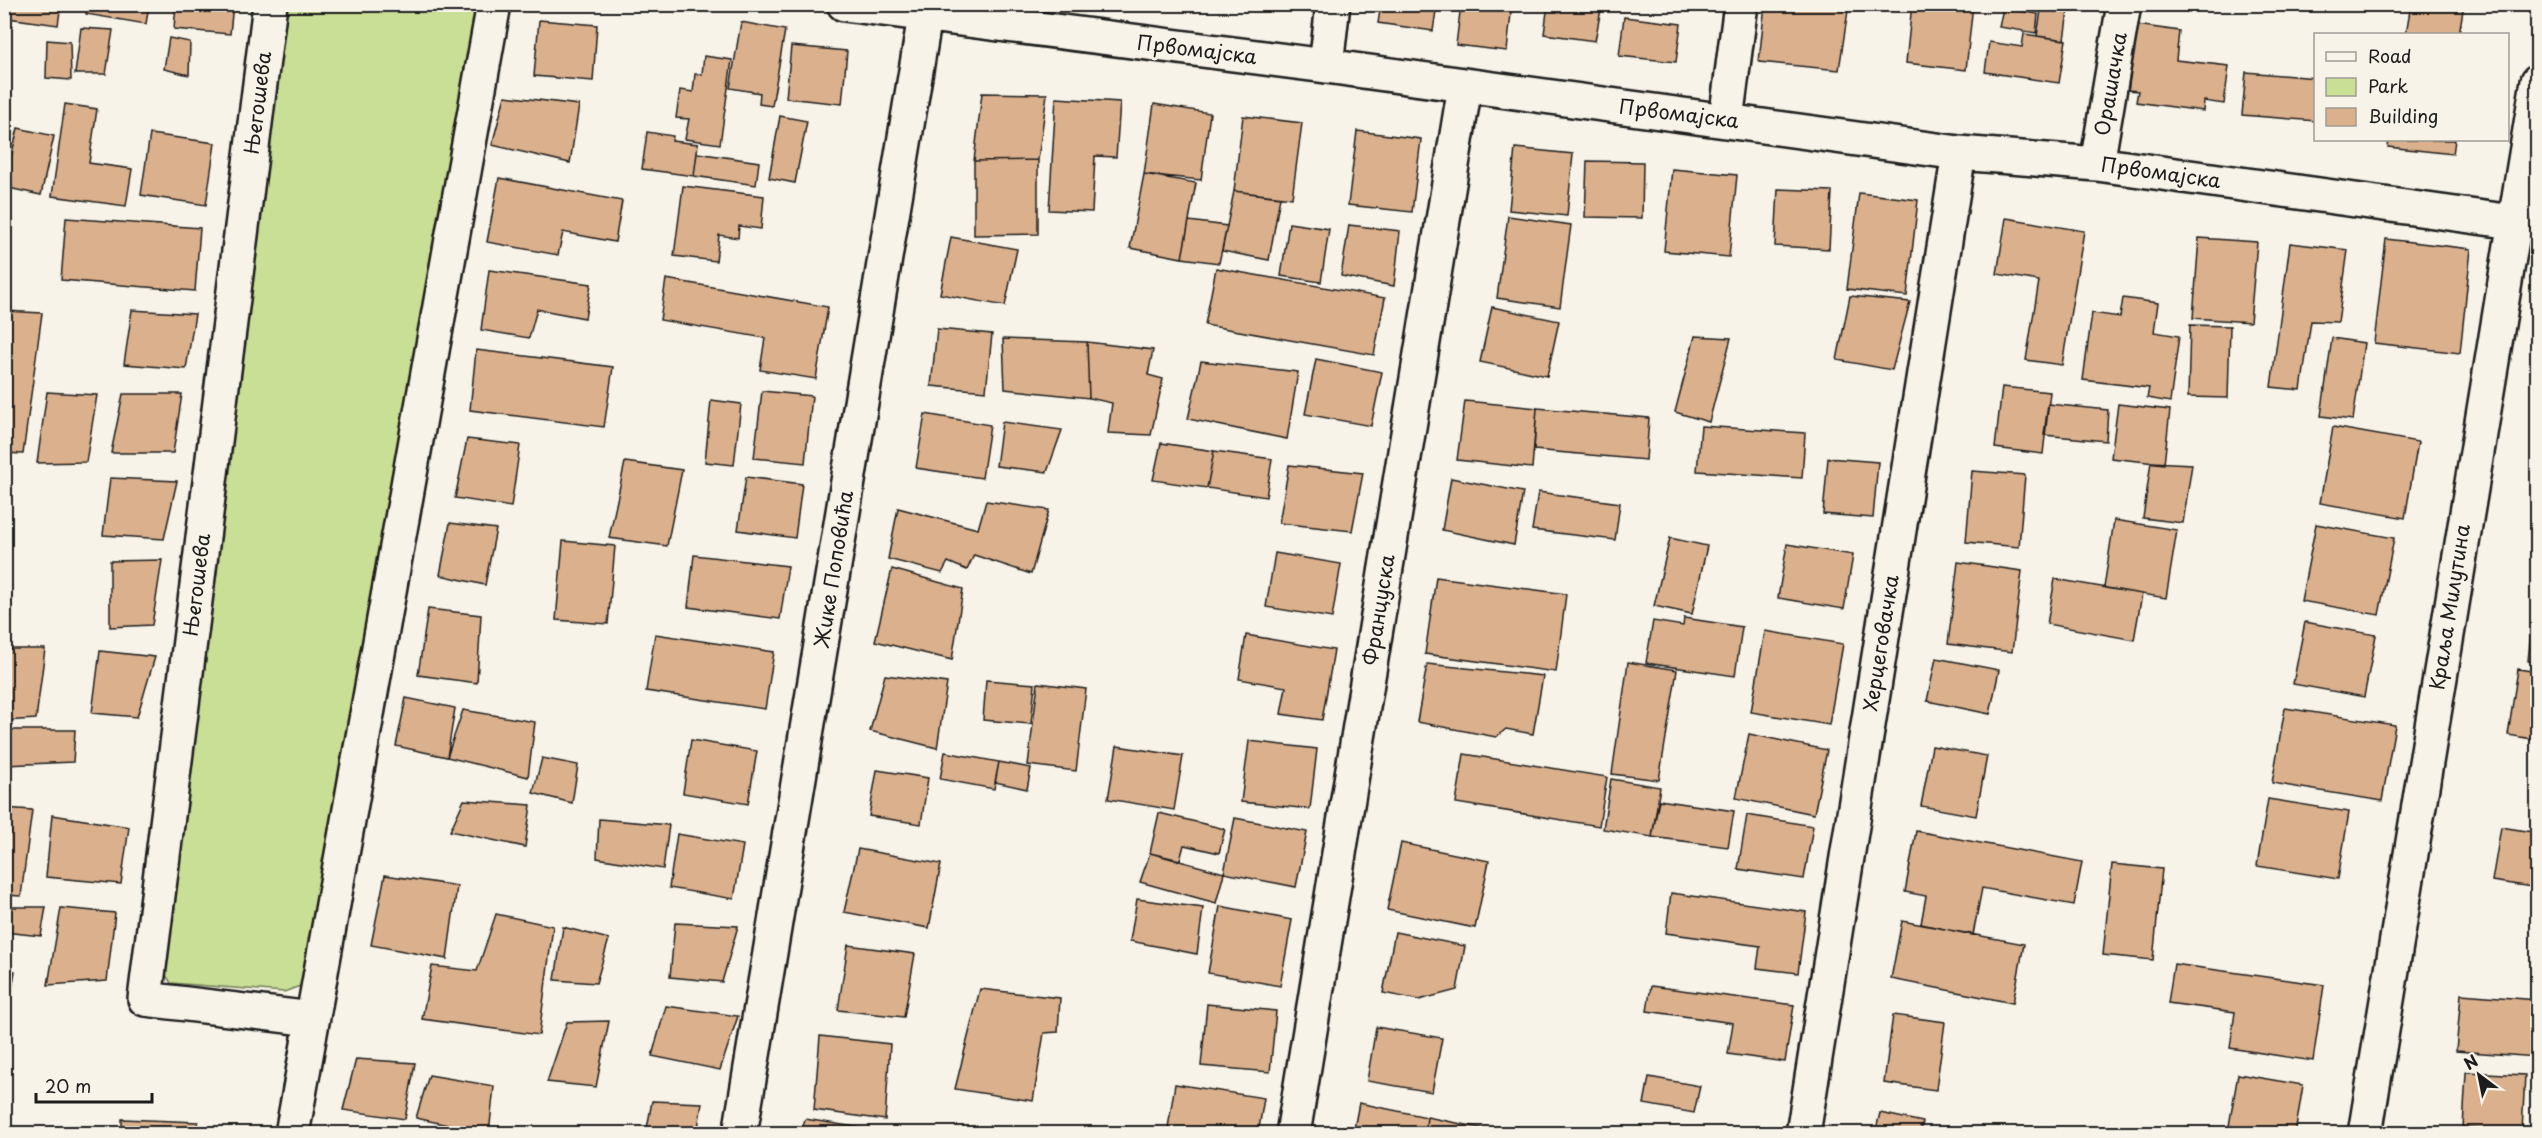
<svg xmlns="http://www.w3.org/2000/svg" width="2542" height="1138" font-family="'Playpen Sans',sans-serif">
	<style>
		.green { fill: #c8df95; stroke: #727e58; stroke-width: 1.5 }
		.building { fill: #dbb08c; stroke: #1c1c1c; stroke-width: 1.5 }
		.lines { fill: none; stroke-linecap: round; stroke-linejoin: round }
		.minor-casing { stroke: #1c1c1c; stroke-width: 38 }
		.secondary-casing { stroke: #1c1c1c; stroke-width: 38 }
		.minor { stroke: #f7f3e8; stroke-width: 33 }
		.secondary { stroke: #f7f3e8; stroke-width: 33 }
		.labels { text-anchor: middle; stroke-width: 6; stroke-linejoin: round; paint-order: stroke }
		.street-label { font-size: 20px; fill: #1c1c1c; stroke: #f7f3e8 }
	</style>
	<rect width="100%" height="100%" fill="#f7f3e8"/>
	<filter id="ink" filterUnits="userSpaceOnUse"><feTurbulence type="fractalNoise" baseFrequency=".0167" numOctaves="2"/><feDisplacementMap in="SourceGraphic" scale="12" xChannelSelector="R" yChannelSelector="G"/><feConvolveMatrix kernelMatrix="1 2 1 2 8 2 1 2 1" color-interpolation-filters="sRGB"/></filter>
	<g filter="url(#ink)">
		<path class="green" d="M285,5h194l-166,973 -13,8 -16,6 -113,-9 -7,-11z"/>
		<path class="building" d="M10,4h51l-3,21 -50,-7z
			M87,4h62l-3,20 -60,-10z
			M176,4h57l-3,30 -56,-5z
			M1381,4h56l-4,27 -55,-8z
			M1461,4h51l-5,47 -51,-6z
			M1548,4h54l-7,37 -51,-7z
			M1765,4h84l-10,66 -80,-8z
			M1912,4h61l-7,66 -60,-7z
			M2042,4h27l-5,36 -27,-4z
			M2411,4h53l-5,30h-53z
			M2003,8l35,6 -2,19 -37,-6z
			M1624,17l57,7 -5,38 -57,-6z
			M539,20l58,5 -4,56 -59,-5z
			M741,22l44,8 -13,76 -13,-2 1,-11 -30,-5z
			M2137,25l42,6 -3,29 53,6 -5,38 -20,-3 -1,10 -67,-9 2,-11 -10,-1z
			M81,28l32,2 -7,44h-31z
			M2024,34l42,6 -7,43 -74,-11 4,-30 33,5z
			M169,38l21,4 -1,33 -25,-6z
			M47,40l23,2 1,38 -25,-2z
			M791,46l56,5 -5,53 -56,-6z
			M704,56l28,4 -12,84 -35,-5 4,-20 -13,-1 4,-28 13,2 2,-18h7z
			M2246,72l70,6v43l-74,-6z
			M982,93l65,1 -9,66 -64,1z
			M505,96l74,9 -9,58 -78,-18z
			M1056,98l64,4 -4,55 -21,-1 -3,56 -43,-2z
			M65,104l32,5 -8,54 43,6 -6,37 -74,-10z
			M1154,104l56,9 -9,67 -57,-6z
			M780,116l27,5 -12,62 -26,-5z
			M1243,116l59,7 -10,75 -58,-7z
			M18,128l36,8 -13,59 -37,-8z
			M1357,131l64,8 -9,73 -64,-7z
			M647,132l26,4 -1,5 26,3 -4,32 -52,-7z
			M150,134l65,9 -9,62 -65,-10z
			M2389,140h66l-2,14 -65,-7z
			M1515,148l58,6 -6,62 -58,-6z
			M697,153l62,9 -3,23 -62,-9z
			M1038,160v74l-64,1v-74z
			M1587,161l56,1 -1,56 -57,-1z
			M1672,169l65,6 -8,82 -65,-6z
			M1144,174l52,9 -14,75 -52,-10z
			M499,178l123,23 -7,41 -52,-10 -5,23 -71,-13z
			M683,186l81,10 -3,33 -22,-3 -1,12 -19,-3 -3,26 -42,-5z
			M1778,189l54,2 -3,58 -54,-3z
			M1234,191l46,6 -11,63 -47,-9z
			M1859,193l59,7 -11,96 -60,-7z
			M1508,216l63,9 -11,82 -63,-9z
			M66,218l134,10 -5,63 -134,-11z
			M2006,218l78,13 -22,134 -36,-5 13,-79 -42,-7z
			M1189,221l38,5 -8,37 -37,-5z
			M1289,223l40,6 -8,53 -40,-6z
			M1349,225l51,6 -6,55 -53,-10z
			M951,237l66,12 -12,57 -65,-12z
			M2199,238l58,4 -7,80 -57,-4z
			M2386,239l85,10 -11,104 -86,-10z
			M2290,243l58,7 -10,72 -27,-1 -10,69 -30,-3z
			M1216,268l169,30 -11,57 -169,-30z
			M489,270l102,14 -6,34 -48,-9 -8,29 -48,-8z
			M666,279l162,28 -12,72 -56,-9 5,-32 -105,-18z
			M1850,296l60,6 -18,68 -55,-10z
			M2123,298l35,5 -4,29 25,4 -9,66 -23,-4 2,-10 -66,-8 9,-67 28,4z
			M1492,307l67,14 -12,55 -67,-14z
			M132,310l63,4 -9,55 -62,-5z
			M4,311l38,2 -19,141 -19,-1z
			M2190,325l40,1 -2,72 -40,-1z
			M937,329l55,5 -6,57 -55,-5z
			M1695,336l36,2 -22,84 -34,-10z
			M2332,338l32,5 -11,77 -32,-4z
			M1003,339l84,3 2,56 -84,-9z
			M1087,342l66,8 -5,25 15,4 -12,56 -43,-2 4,-30 -23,-5z
			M476,350l137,17 -9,60 -134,-17z
			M1316,359l66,13 -11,54 -66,-12z
			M1201,361l97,11 -11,67 -99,-20z
			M2002,387l48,5 -7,62 -48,-6z
			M762,391l50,5 -7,67 -51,-5z
			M47,392l50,3 -11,67 -49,1z
			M123,394h59l-9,59h-62z
			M711,400l30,4 -7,61 -29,-3z
			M1465,401l72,7 -5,60 -75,-8z
			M2048,404l60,6 -2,31 -62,-6z
			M2118,404l52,6 -6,54 -53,-6z
			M1537,408l112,10 -3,42 -112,-10z
			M925,414l65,11 -8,53 -66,-10z
			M1002,422l60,8 -15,42 -51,-6z
			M1701,426l104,7 -3,45 -105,-7z
			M2333,427l85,15 -13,76 -85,-15z
			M467,439l53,6 -9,62 -56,-9z
			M1161,443l53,8 -7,37 -54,-8z
			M1214,451l58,8 -6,38 -59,-9z
			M1828,458l50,4 -5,56 -50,-4z
			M625,462l57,8 -15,76 -58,-8z
			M2151,462l41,2 -9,59 -40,-5z
			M4,464h5l-3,32h-2z
			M1289,465l74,8 -11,58 -73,-8z
			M1972,471l53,4 -6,72 -53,-5z
			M746,477l56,7 -7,54 -57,-8z
			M110,478l67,3 -13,58 -61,-4z
			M1451,478l72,14 -9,53 -72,-15z
			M1538,492l82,11 -5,37 -83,-10z
			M986,501l63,9 -18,64 -57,-19 -7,15 -19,-8 -6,11 -54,-14 10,-51 80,21z
			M2114,520l63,10 -11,68 -62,-10z
			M450,523l46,6 -11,56 -45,-10z
			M2316,524l78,14 -15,77 -78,-14z
			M1670,538l37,8 -15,68 -38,-8z
			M563,541l52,5 -7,78 -52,-4z
			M1787,544l66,11 -9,54 -66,-11z
			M1275,553l66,11 -9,54 -66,-11z
			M694,555l94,11 -8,53 -92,-12z
			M162,560l-10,65 -42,2v-66z
			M1958,562l64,9 -10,81 -64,-8z
			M892,569l71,20 -11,71 -77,-19z
			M1436,577l130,17 -10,78 -131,-18z
			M2055,579l87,15 -8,46 -87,-16z
			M2535,592h3v71l-10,-2z
			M428,609l53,6 -4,68 -59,-8z
			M1684,618l58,9 -7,49 -89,-13 7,-42 30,5z
			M2305,622l71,13 -12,62 -71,-13z
			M1765,631l78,13 -14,81 -78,-13z
			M655,634l119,18 -9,57 -119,-18z
			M1246,635l88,15 -12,70 -41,-6 5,-27 -47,-8z
			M4,649h41l-9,70 -32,2z
			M100,651l55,6 -18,60 -45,-4z
			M1936,658l63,12 -9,44 -63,-13z
			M1628,662l49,8 -18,110 -47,-6z
			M1427,664l116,12 -10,58 -27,-5 -10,8 -79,-15z
			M2518,669l20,3v68l-30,-5z
			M885,675l62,8 -10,65 -67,-17z
			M986,680l49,4 -4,40 -48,-4z
			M1038,683l48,6 -10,82 -48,-6z
			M406,698l49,10 -8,49 -51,-11z
			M2285,708l110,17 -13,76 -110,-18z
			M463,710l72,12 -7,55 -81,-20z
			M7,730h68l-2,32 -68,3z
			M1749,734l78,16 -13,64 -78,-16z
			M691,740l66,11 -9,53 -65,-11z
			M1249,741l68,8 -7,60 -69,-7z
			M1117,746l66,10 -9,54 -66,-11z
			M1932,746l55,10 -11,60 -55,-10z
			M945,752l54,10 -5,27 -54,-10z
			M1464,754l143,23 -8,49 -143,-23z
			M542,758l36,7 -6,38 -39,-10z
			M999,762l32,6 -4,21 -32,-7z
			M877,770l51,8 -7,46 -52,-8z
			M1611,779l49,8 -8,50 -49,-8z
			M2268,799l81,13 -11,67 -81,-13z
			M464,800l67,5 -6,42 -75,-16z
			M1659,800l75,11 -6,36 -76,-10z
			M4,808l28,2 -11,86 -17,-1z
			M1159,813l66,16 -6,24 -35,-8 -4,15 -30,-7z
			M52,815l77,12 -8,57 -75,-7z
			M1747,815l66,11 -9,53 -66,-10z
			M1235,818l72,14 -11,55 -72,-14z
			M599,819l70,6 -6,44 -66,-11z
			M2501,827l37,6v55l-46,-7z
			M1916,831l166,31 -8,43 -92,-17 -9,47 -52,-11 5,-28 -21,-4z
			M677,834l66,11 -9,54 -65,-11z
			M1401,843l88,18 -14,67 -88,-18z
			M858,849l83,15 -12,64 -85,-16z
			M1150,853l74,20 -8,30 -76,-21z
			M2112,864l50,5 -9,91 -50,-5z
			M385,875l72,11 -10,73 -76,-14z
			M1671,893l135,19 -8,61 -41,-5 3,-22 -94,-13z
			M1137,899l66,9 -6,46 -67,-13z
			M1220,906l72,14 -12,66 -72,-13z
			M4,907h42l-5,29 -37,-4z
			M61,908l54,5 -8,68 -59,4z
			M496,914l57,12 -14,109 -117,-16 10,-53 45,5z
			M1902,921l122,23 -11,59 -122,-24z
			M675,923l63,3 -16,56 -52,-5z
			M563,927l46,12 -13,44 -41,-3z
			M1395,932l70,14 -8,44 -38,10 -36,-7z
			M848,945l67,9 -11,63 -66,-7z
			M2174,964l150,21 -11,76 -83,-13 5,-36 -67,-9z
			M4,969l11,2 -9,55h-2z
			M1651,986l143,19 -9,57 -57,-8 5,-31 -86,-12z
			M980,989l80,9 -2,34 -14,1 -11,68 -78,-12z
			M2461,994l77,6 -1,57 -81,-6z
			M1207,1004l69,7 -6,61 -69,-6z
			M666,1006l72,10 -18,54 -68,-14z
			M1893,1015l52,7 -9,68 -52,-7z
			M609,1021l-13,66 -49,-5 20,-60z
			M1376,1027l66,11 -10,54 -65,-11z
			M820,1036l70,8 -5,76 -71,-10z
			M356,1059l59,4 -10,56 -62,-9z
			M2466,1072l59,3 -3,56 -59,-3z
			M2238,1074l65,11 -8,49h-24l-42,-8z
			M429,1075l65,11 -5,48 -73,-16z
			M1649,1077l51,9 -6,27 -50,-9z
			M1175,1084l89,14 -6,36h-91z
			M652,1101l50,2 -5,31h-51z
			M1359,1103l68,14 -2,17h-72z
			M1880,1113l43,9 -3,12h-45z
			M1427,1117l79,16 -81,1z
			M122,1119l76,3 -2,12h-74z
			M805,1119l82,13 -1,2h-85z"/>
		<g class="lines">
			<defs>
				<path id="minor" d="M270,4l-125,995 167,20
					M844,4l482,62 633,87 138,11 416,58
					M1326,66l7,-62
					M1726,120l15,-116
					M2097,164l27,-160
					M292,1134l202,-1130
					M740,1134l187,-1130
					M1293,1134l172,-1048
					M1803,1134l156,-981"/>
				<path id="secondary" d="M2365,1134l173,-1053"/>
			</defs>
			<use href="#minor" class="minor-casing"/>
			<use href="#secondary" class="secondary-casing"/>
			<use href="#minor" class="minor"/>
			<use href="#secondary" class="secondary"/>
		</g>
	</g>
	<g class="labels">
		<g class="street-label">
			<text transform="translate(1197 50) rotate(7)" y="7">Првомајска</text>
			<text transform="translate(2111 84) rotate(-80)" y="7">Орашачка</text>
			<text transform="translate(258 103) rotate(-83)" y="7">Његошева</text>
			<text transform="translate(1679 114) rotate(7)" y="7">Првомајска</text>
			<text transform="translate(2161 173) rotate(8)" y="7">Првомајска</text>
			<text transform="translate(834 569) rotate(-81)" y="7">Жике Поповића</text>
			<text transform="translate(197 585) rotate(-83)" y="7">Његошева</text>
			<text transform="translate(2450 607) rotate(-81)" y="7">Краља Милутина</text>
			<text transform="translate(1379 610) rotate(-81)" y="7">Француска</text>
			<text transform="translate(1881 643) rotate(-81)" y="7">Херцеговачка</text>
		</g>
	</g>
	<rect width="2542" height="1138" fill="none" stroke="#f7f3e8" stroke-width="24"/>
	<rect x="12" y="12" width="2518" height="1114" fill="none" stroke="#1c1c1c" stroke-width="2" filter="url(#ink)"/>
	<rect x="2314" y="33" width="195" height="108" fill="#f7f3e8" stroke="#9f9d96" stroke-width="1.5"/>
	<rect x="2326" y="52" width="30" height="9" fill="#f7f3e8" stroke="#9f9d96" stroke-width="1.5"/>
	<text x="2368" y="63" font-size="18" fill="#1c1c1c">Road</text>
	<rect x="2326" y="78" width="30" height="18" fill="#c8df95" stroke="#9f9d96" stroke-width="1.5"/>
	<text x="2368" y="93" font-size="18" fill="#1c1c1c">Park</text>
	<rect x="2326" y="108" width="30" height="18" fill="#dbb08c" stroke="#9f9d96" stroke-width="1.5"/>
	<text x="2368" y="123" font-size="18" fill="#1c1c1c">Building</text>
	<g transform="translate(2479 1075) rotate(328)" stroke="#f7f3e8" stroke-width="4.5" paint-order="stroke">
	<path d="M0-4.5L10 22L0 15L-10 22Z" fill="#1c1c1c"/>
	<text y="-9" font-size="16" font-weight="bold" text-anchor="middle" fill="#1c1c1c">N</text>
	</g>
	<path d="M36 1093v9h116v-9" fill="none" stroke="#1c1c1c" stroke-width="3"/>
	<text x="45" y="1093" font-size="18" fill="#1c1c1c" stroke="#f7f3e8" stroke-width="4.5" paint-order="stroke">20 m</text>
</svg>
